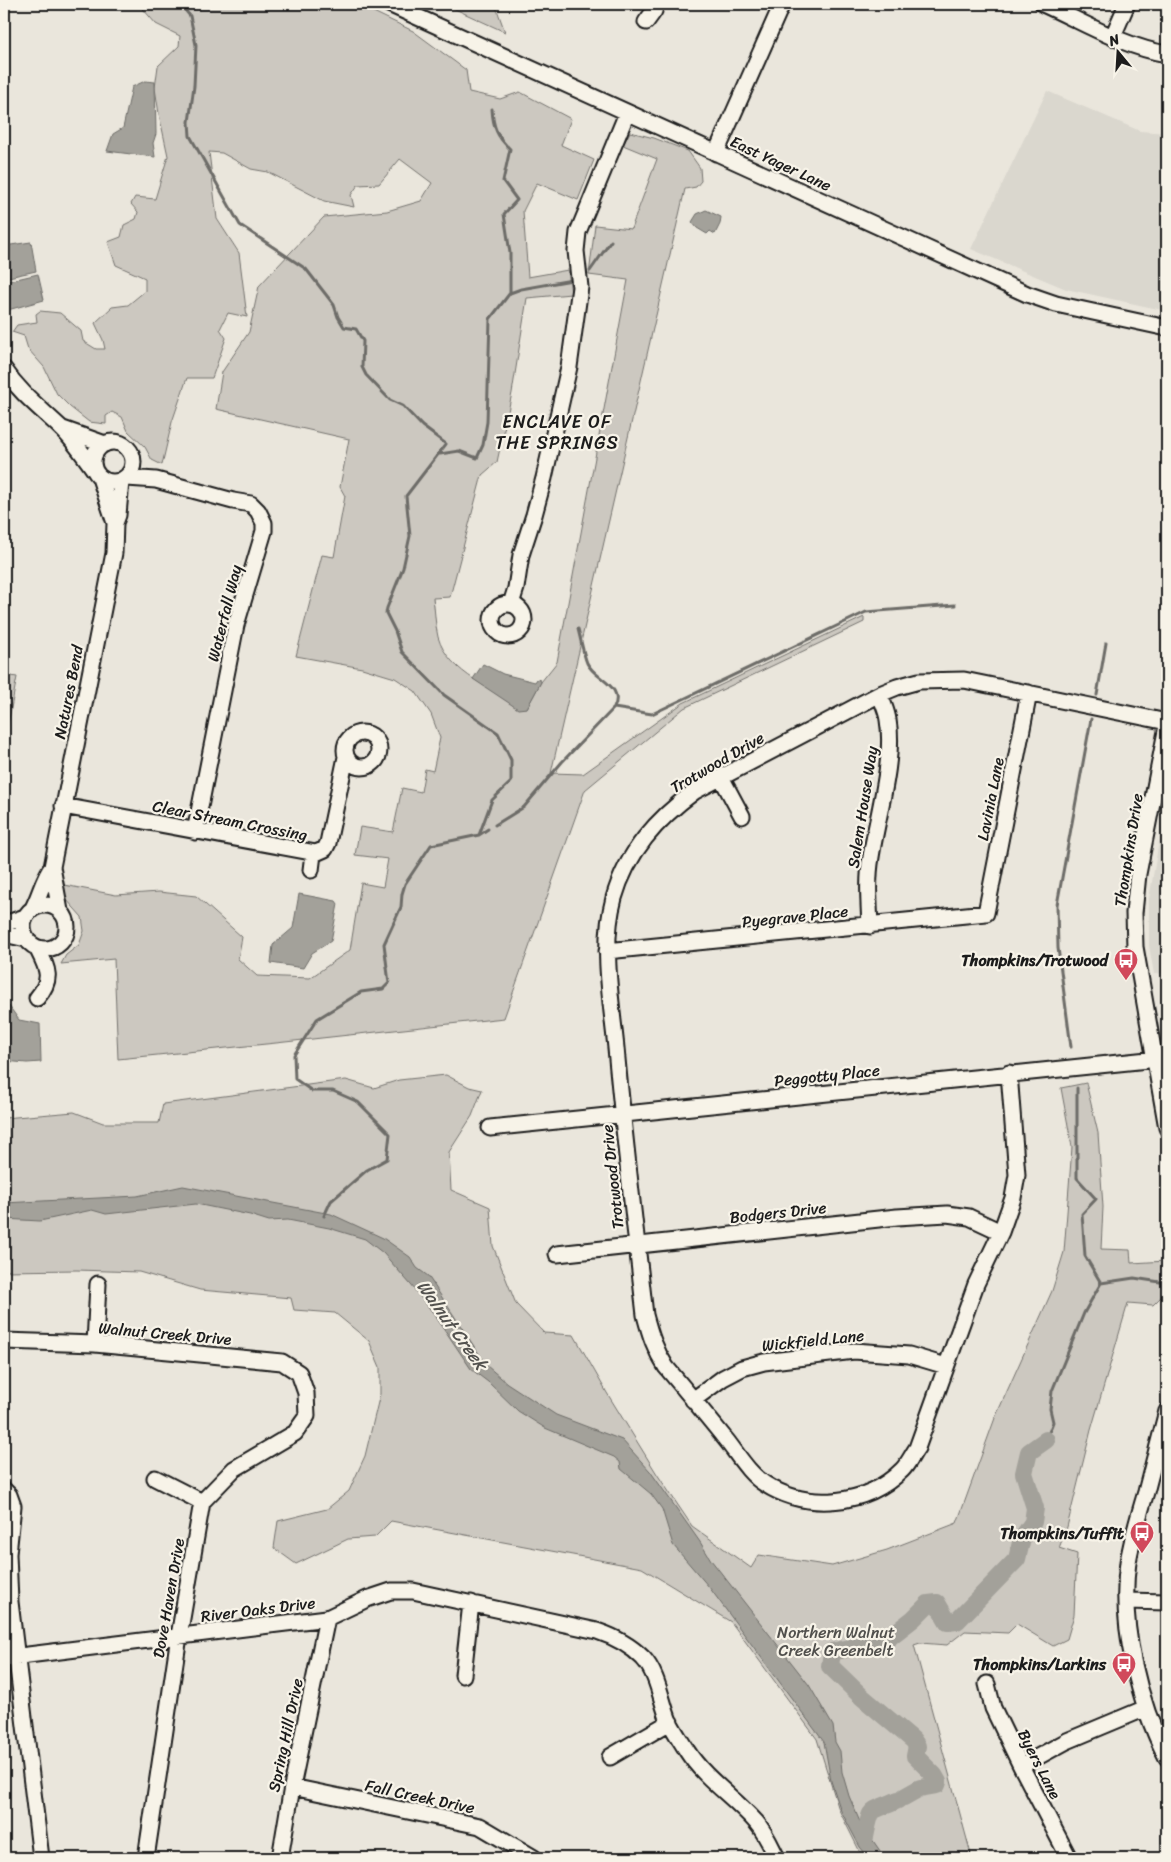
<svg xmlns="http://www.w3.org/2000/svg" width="1171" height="1862" font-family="Sriracha,sans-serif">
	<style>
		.built { fill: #dad7ce }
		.green { fill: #ccc8c0; stroke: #74726e }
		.water { fill: #a3a19a; stroke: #6d6c68 }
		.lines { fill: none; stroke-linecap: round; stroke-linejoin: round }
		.stream { stroke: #6d6c68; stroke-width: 3 }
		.river { stroke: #a3a19a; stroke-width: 18 }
		.minor-casing { stroke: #1c1c1c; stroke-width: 19 }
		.minor { stroke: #f7f3e8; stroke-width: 15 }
		.labels { text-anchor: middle; stroke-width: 4.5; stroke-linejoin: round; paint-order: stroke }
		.street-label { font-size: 16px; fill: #1c1c1c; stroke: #f7f3e8 }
		.poi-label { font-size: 16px; font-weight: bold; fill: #1c1c1c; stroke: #f7f3e8; text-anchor: end }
		.park-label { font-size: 16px; fill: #51504d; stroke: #f7f3e8 }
		.neighbourhood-label { font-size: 18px; letter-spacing: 1px; fill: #1c1c1c; stroke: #f7f3e8 }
		.water-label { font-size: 18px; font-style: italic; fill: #52514e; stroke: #f7f3e8 }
	</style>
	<rect width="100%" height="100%" fill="#eae6dc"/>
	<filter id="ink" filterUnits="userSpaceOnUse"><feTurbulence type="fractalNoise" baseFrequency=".02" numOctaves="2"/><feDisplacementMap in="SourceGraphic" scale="10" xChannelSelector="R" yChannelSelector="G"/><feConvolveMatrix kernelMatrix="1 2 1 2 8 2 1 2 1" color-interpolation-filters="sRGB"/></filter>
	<g filter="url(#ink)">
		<path class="built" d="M1047,91l93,40 27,2v178l-101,-22 -95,-40z
			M1167,795v178l-13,1 -5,-28v-47z"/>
		<path class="green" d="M143,4h214l56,27 53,39 3,22 31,7 20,-7 51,27 -10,26 33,15 -16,40 -41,-17 -14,28 5,66 40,-7 3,24 -44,4 -15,95 -15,69 -15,13 -32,122 -17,1c2,13 2,27 5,39 10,36 59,55 89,71l14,-26 16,-20 71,-382 -39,-5 6,-50 36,4 26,-70 -34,-14 7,-13 24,6 34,13 12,17 1,13 -5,6 -11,2 -134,584 32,1 100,-71 181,-86v5l-180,86 -99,82 -81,228 -228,25 -158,16 -4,-100 -53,5 5,-9 13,-10 5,-14 -2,-14 -16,-18 -2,-14 52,10 43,-3 37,4 46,41 -4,22 19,17 53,2 40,-28 11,-67 22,4 5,-28 -33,-4 5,-28 33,5 9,-44 19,4 4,-23 8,2 7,-33 -9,-24 -16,-23 -20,-13 -33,-10 -66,-12 26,-101 12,2 11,-61 -5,-9 9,-48 -133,-30 6,-37 27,-40 10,-46 65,-69 63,-6 34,-10 11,-18 -32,-24 -21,25 -21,1 -7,10 3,12 -30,-6 -56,-29 -17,-3 -29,-16 -13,-1 8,67 22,34 8,64 -19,-4 -8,16 6,9 -14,40h-25l-15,44 -10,43 -10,-5 -7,-13 -17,-16 -6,-14 -10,-5 -6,4v8l-17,-2 -19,-15 -13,-13 -13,-27 -16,-18 -4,-13 -12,-4 5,-7 20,-3 -1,-8 4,-3 20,2 21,18 2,10 13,8h9l-2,-9 -8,-17 17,-16 16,-2 17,-14v-13l-29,-13 -8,-23 13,-5 3,-12 12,-6 2,-7 -7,-8 4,-7 20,2 13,-43 -9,-42 -4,-26 3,-22 21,-20 1,-10 -24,-12 -13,-15z
			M444,4h51l10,28z
			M4,675l13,2 -13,68z
			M446,1075l23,12 13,3 -10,26 -23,36 2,38 39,17 3,39 23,58 28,29 30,2 33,58 50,81 35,52 59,42 8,-13 73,11 55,-16 70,-27 38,-105 57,-127 12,-39 8,-105 -11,-59 25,-5 12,50 5,74 -2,42 29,1 1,13 36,-2v30l-14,14 -25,-2 -37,127 -24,97 -8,21 18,6 -3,61 -7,24 -14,7 -36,-22 -9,9 -43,-2 -18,14 -27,-2 -6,2 58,213h-109l-24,-48 -22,-71 -86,-117 -89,-54 -251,-47 -16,16 -27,2 -52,25 -22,-16 4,-27 49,-12 22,-18 16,-35 15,-62v-27l-11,-26 -34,-28 -41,-3 -3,-12 -91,-8 -61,-18 -62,-2 -73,1v-153l70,-6 29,11h56l4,-19 183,-24 28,8 25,-8z"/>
		<path class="water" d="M145,81l10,1 1,52 -3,9 2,14 -48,-6 6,-17 10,-6 9,-41z
			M706,210l15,7 -1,7 -5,10 -5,-3 -3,3 -10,-6 -5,-6 5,-8z
			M31,242l5,29 -32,7v-32z
			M38,274l6,26 -40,11v-29z
			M483,664l20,10 32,8 2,-3 3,1 1,2 -14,26 -9,1 -45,-30z
			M299,894l37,7 2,3 -7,37 -19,12 -9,15 -32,-5 2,-18 20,-17z
			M4,1006h5l10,14 21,4 1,38 -14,1 -23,-2z
			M183,1186l148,28 52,24 27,19 7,11 11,8 59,90 20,17 49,32 66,25 28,31 50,71 11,18 98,125 24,41 2,16 5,9 2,21 7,24 11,26 25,36h-16l-9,-11 -19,-36 -10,-30 -7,-39 -115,-155 -36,-42 -11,-36 -11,-15 -30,-25 -1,-7 -6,-5 -69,-29 -27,-17 -30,-29 -17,-13 -37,-55 -23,-29 -28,-32 -18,-14 -36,-11 -41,-8 -19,1 -19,-6 -54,-11 -90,10 -14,-4 -52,11 -36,-2v-16l133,-7z"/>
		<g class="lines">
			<path class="stream" d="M180,4l10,12 6,29 -2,41 -5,36 1,14 50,89 66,44 28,36 4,12 6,10 12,2 7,12 -1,26 4,8 24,25 13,6 19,20 24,18 -40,52 4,40 -7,32 -16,40 -1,5 9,18 7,21 42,43 54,38 13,27v22l-19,18 -13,35 -48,10 -26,39 -3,10 -1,13 -17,37 5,39 -6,6 -22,3 -44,27 -23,36 1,24 17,12h21l25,11 32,32 -3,25 -20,11 -36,31 -7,15
				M590,271l21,-30
				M510,293l11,-4 51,-9
				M440,454l19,-3 18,7 6,-13 4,-23 3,-103 20,-26v-40l-6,-39 13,-14 -14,-19 7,-32c-13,-12 -17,-22 -18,-40
				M1097,695l9,-52
				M614,708l38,6 214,-102 89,-7
				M495,825l29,-18 38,-45 52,-54c11,-23 -19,-28 -27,-45 -4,-10 -6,-23 -9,-34
				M479,835l9,-6
				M1071,1047l-13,-99 -1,-43 34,-186
				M1077,1088v90l19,21 -14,15 3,42 16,27
				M1046,1440l7,-18 -3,-13 2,-18 32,-78 17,-30 33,-5 26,4"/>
			<path class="river" d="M904,1797l16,-9 17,-3 1,-3 -4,-7 -19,-19 2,-10 -4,-6 -51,-43 -32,-31 2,-14 54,-12 27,-21 15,-15 9,-1 11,19 9,-1 60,-62 5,-21 11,-16 2,-14 -11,-35 5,-21 17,-12
				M865,1837c7,-35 5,-23 33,-37"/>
			<defs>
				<path id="minor" d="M389,4l638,290 29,10 111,24
					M1043,4c40,18 81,43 124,50
					M646,22l8,-11 2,-7
					M1113,36l14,-32
					M716,153l66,-149
					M4,369c16,24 36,39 57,59 12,11 24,29 34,43
					M63,429l42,15
					M93 462a20 20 0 1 1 40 0a20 20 0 1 1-40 0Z
					M100,478l15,45
					M127,478l29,2 77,21 18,3 7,7 6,12v8l-28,94 -41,207
					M511,604l5,-16 5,-33 13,-40 10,-37 25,-111 11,-80 -4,-36 2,-19 49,-119
					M492 620a16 16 0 1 1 32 0a16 16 0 1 1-32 0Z
					M1167,726l-29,148 -4,39 1,34 32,181
					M345 750a17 17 0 1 1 34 0a17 17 0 1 1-34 0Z
					M721,777l21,39
					M63,806l253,47 9,-4 3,-6 18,-86
					M311,870l2,-16
					M23 927a22 22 0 1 1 44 0a22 22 0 1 1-44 0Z
					M33,908c7,-13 10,-29 19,-41
					M60,911l-8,-44 62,-314 1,-30 3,-8 3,-34
					M4,924l21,-7
					M870,926c-1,-23 -3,-46 1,-69 6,-40 24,-98 17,-137 -1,-9 -6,-18 -8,-26
					M4,934l22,5
					M37,948c10,20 17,30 0,50
					M607,951l379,-38 43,-220
					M1009,1073l8,102 -4,23 -12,34 -25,52 -59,164c-5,7 -9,16 -15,22 -36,36 -95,41 -137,14 -16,-10 -27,-29 -38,-43 -20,-25 -40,-49 -61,-74 -11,-17 -16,-33 -21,-52 -10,-89 -21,-178 -29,-267 -5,-50 -15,-102 -2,-150 13,-46 43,-79 81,-107l185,-97 17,-7 22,-6 45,-1 203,42
					M490,1128l677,-70
					M557,1254l340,-37 50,-3 22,3 32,15
					M4,1341l91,3 187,18 17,11 7,20 1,23 -12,17 -61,36 -32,33 -23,134 -33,222
					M95,1344l3,-60
					M693,1400l30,-22 19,-10 22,-6 90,-11 55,4 37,11
					M1167,1411c-7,27 -14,54 -21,81 -7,23 -14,47 -18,70 -9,62 11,142 39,196
					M155,1478l47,24
					M4,1490l5,5 4,11 -5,48 2,48 31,256
					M1127,1601l40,1
					M4,1658l323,-40 40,-19 24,-8h22l184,40c18,6 33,14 46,27 15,16 18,43 26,63 5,10 12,20 18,30 18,28 47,46 69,71 9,10 15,24 21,36
					M463,1675l8,-72
					M987,1684l6,24 28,58 48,92
					M610,1757l60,-35
					M1021,1766l46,-25 79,-33
					M292,1787l188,39 54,32
					M280,1858l12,-71 35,-169"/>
			</defs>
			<use href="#minor" class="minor-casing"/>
			<use href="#minor" class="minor"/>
		</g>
	</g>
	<defs>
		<symbol id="bus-pin" viewBox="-11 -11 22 30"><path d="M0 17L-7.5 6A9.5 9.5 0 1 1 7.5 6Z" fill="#d1495b" stroke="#f7f3e8"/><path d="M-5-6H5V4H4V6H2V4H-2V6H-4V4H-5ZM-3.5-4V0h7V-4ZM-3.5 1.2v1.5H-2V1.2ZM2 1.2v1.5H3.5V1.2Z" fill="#fff"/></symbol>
	</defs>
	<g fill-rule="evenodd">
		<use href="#bus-pin" x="1112" y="946" width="28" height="38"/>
		<use href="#bus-pin" x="1128" y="1519" width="28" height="38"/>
		<use href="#bus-pin" x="1110" y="1650" width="28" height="38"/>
	</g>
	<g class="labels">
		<g class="street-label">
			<text transform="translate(781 163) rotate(25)" y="6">East Yager Lane</text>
			<text transform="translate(224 613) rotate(-76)" y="6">Waterfall Way</text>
			<text transform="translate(68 692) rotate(-79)" y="6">Natures Bend</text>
			<text transform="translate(717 762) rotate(-30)" y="6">Trotwood Drive</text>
			<text transform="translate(990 799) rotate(-79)" y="6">Lavinia Lane</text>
			<text transform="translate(862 807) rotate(-81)" y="6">Salem House Way</text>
			<text transform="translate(230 820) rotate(11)" y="6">Clear Stream Crossing</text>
			<text transform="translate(1128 850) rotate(-81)" y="6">Thompkins Drive</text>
			<text transform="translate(795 916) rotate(-6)" y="6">Pyegrave Place</text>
			<text transform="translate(827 1075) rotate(-6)" y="6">Peggotty Place</text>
			<text transform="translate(612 1177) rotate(-96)" y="6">Trotwood Drive</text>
			<text transform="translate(778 1212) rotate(-6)" y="6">Bodgers Drive</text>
			<text transform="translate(165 1333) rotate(5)" y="6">Walnut Creek Drive</text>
			<text transform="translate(813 1340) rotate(-6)" y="6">Wickfield Lane</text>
			<text transform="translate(168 1598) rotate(-80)" y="6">Dove Haven Drive</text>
			<text transform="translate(258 1609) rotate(-7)" y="6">River Oaks Drive</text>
			<text transform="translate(285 1735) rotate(-78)" y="6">Spring Hill Drive</text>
			<text transform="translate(1040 1764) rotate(63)" y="6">Byers Lane</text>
			<text transform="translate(420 1796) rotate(12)" y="6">Fall Creek Drive</text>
		</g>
		<g class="poi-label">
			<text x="1108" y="966">Thompkins/Trotwood</text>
			<text x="1124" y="1539">Thompkins/Tuffit</text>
			<text x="1106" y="1670">Thompkins/Larkins</text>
		</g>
		<g class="park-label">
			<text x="836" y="1638">Northern Walnut<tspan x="836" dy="18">Creek Greenbelt</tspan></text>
		</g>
		<g class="neighbourhood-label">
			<text x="557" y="428">ENCLAVE OF<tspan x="557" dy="21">THE SPRINGS</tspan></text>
		</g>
		<g class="water-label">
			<text transform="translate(452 1325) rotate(54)" y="6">Walnut Creek</text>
		</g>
	</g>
	<rect width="1171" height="1862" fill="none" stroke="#f7f3e8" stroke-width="20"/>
	<rect x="10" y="10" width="1151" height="1842" fill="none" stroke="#1c1c1c" stroke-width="2" filter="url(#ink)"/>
	<g transform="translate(1118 52) rotate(342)" stroke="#f7f3e8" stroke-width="4" paint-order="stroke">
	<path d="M0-4L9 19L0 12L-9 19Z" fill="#1c1c1c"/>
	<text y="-8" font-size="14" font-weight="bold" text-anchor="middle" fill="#1c1c1c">N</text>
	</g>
</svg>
